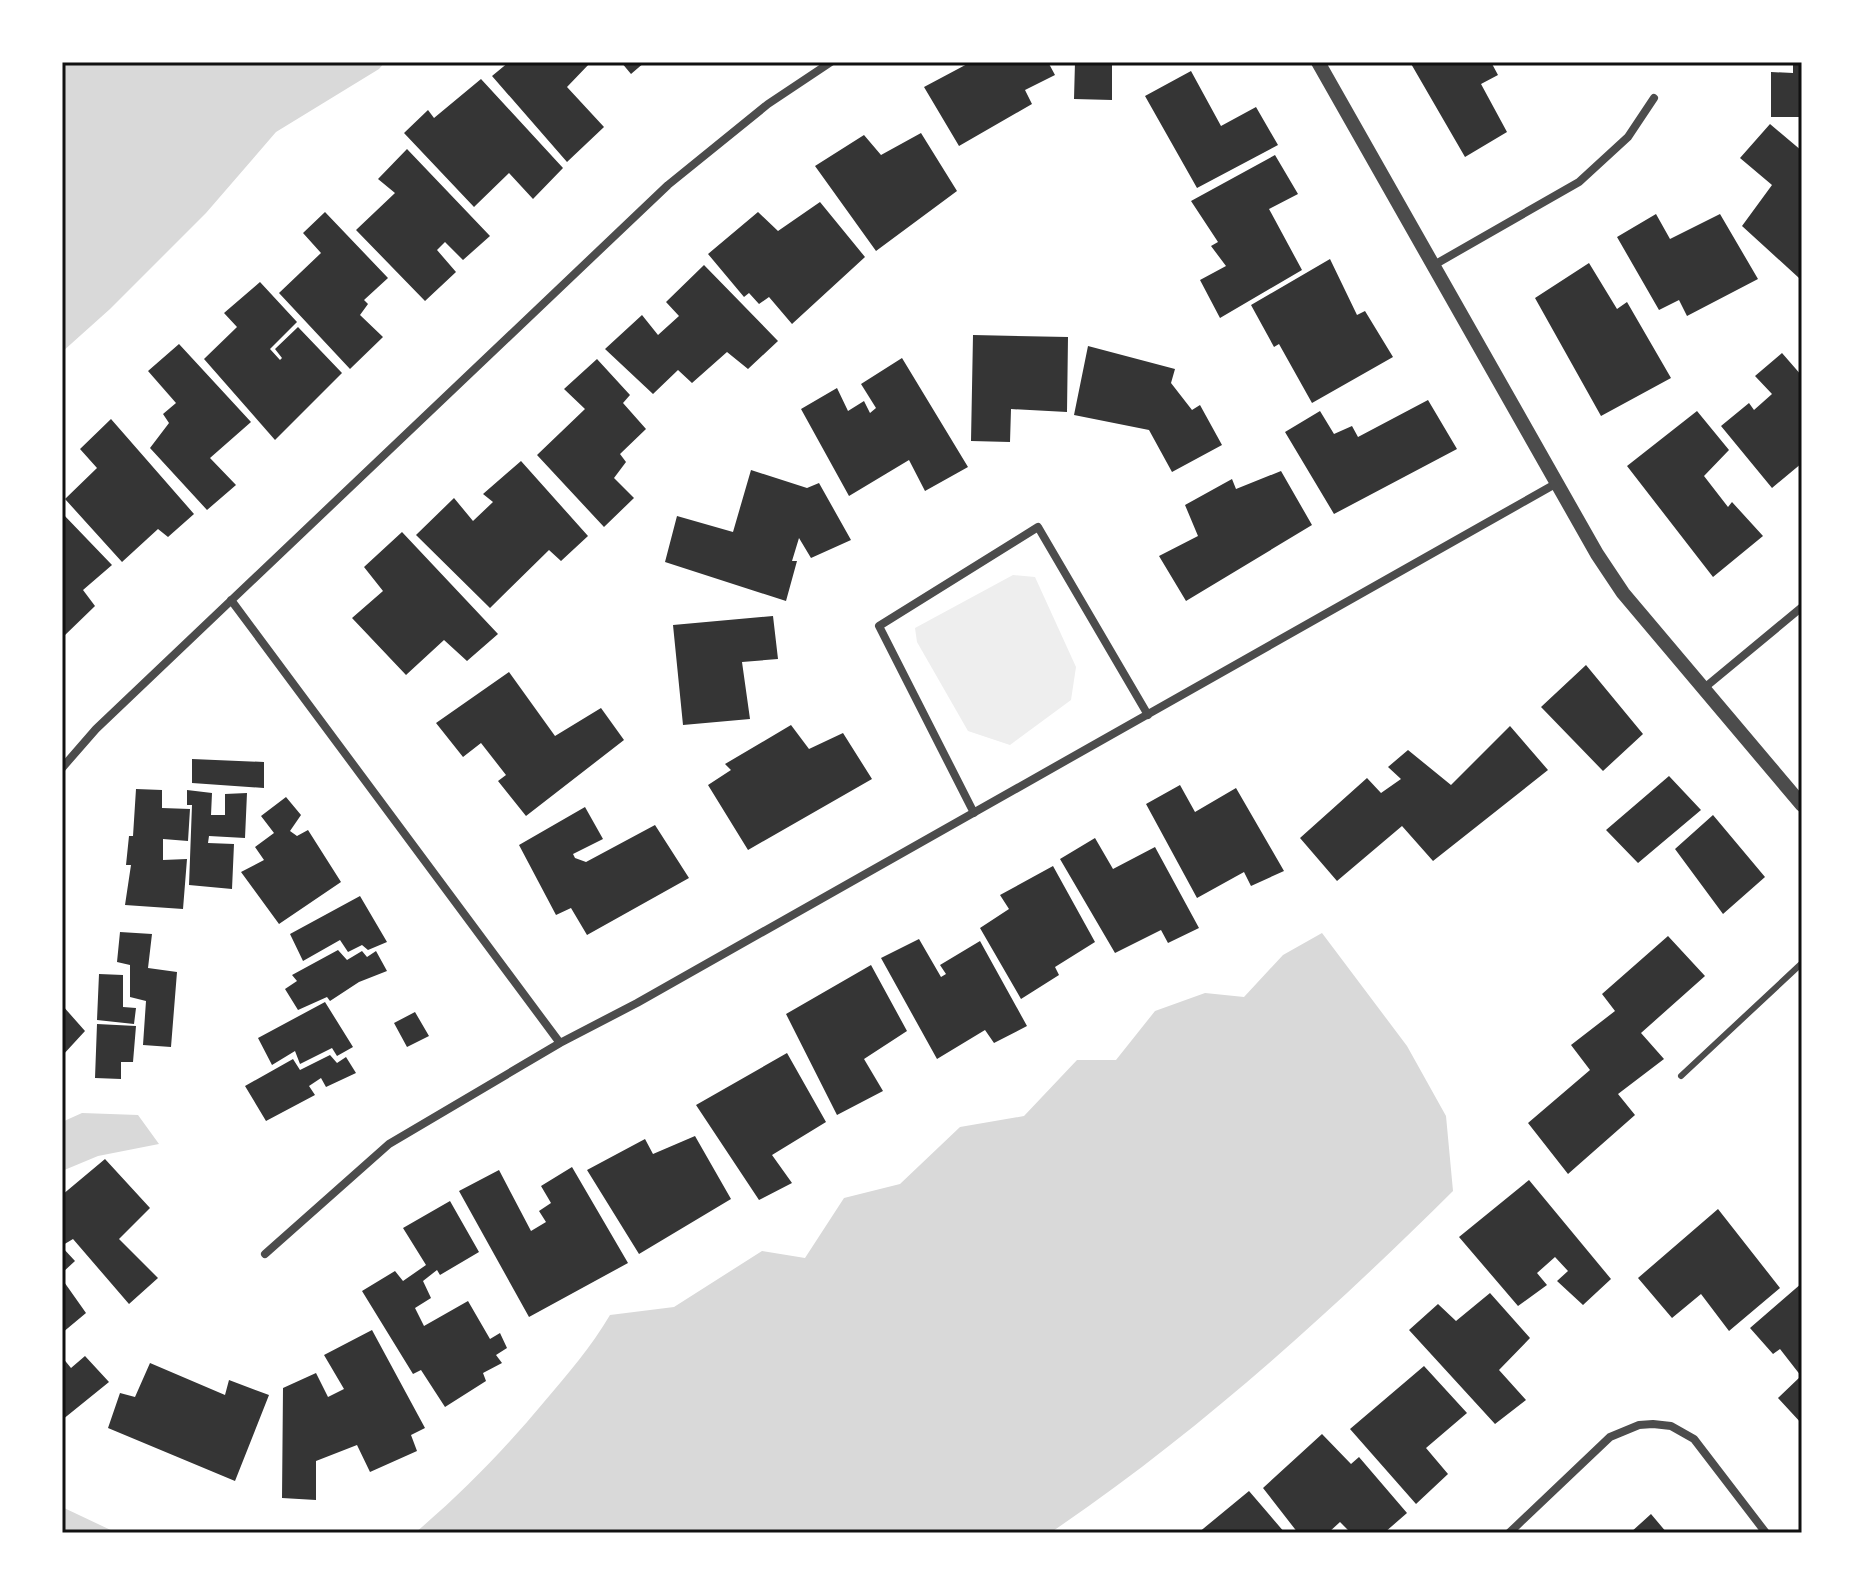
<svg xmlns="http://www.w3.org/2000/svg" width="1864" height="1595" font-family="'Varela Round',sans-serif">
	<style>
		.green { fill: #eee }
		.water { fill: #d9d9d9 }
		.building { fill: #353535 }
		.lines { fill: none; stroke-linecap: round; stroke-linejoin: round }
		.service { stroke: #4c4c4c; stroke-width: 6 }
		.minor { stroke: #4c4c4c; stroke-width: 8 }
		.tertiary { stroke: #4c4c4c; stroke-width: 14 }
		.neatline { fill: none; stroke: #111; stroke-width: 3 }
	</style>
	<rect width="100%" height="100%" fill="#fff"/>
	<path class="green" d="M1013,575l22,2 41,90 -5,33 -61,45 -42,-14 -51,-89 -2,-14z"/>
	<path class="water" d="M62,62h323l-6,7 -103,63 -70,81 -96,96 -48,43z
		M1322,933l85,113 39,70 7,75c-125,124 -257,243 -403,342h-635c47,-40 89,-83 129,-131 24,-28 47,-55 66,-87l64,-8 88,-56 43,7 39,-60 56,-14 60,-57 64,-11 53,-56h39l39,-49 50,-18 39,4 39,-42z
		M82,1113l56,2 21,29 -61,12 -36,15v-49z
		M62,1507l55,26h-55z"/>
	<path class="building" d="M509,62h82l-24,25 37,40 -37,35 -75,-86z
		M621,62h24l-14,12z
		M971,62h77l7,13 -30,15 7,14 -73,42 -35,-59z
		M1075,62h37v38l-38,-1z
		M1410,62h81l7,13 -17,9 26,48 -42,25z
		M1793,62h9v55h-31v-45l22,1z
		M1191,71l30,55 35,-19 22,38 -81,43 -52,-92z
		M481,79l82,89 -30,31 -24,-26 -35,34 -70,-74 24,-23 6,8z
		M1770,124l32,27v123l-3,4 -57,-52 30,-41 -32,-27z
		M921,133l36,58 -81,60 -61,-85 49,-31 17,20z
		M407,149l83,87 -27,24 -18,-18 -8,8 19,22 -31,29 -69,-71 39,-37 -17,-14z
		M1275,155l23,39 -29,15 33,61 -82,48 -20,-38 26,-14 -15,-20 7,-4 -27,-41z
		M820,202l45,55 -73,67 -23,-27 -10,7 -10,-11 -5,4 -36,-43 50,-42 20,19z
		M325,212l63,66 -24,22 4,4 -8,11 23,22 -33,32 -71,-76 42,-40 -18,-20z
		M1656,214l14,25 50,-25 38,65 -71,37 -8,-16 -20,10 -42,-73z
		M1330,259l27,56 8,-4 28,46 -81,46 -33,-59 -5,3 -23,-42z
		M1589,263l28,46 10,-7 44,76 -70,38 -66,-118z
		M704,265l74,76 -30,28 -21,-17 -35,31 -14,-13 -25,24 -48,-45 37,-34 16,20 21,-19 -13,-14z
		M260,282l37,40 -27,27 10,11 2,-2 -7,-9 23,-22 44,46 -67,67 -71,-81 33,-32 -13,-14z
		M973,335l95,2 -1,75 -56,-3 -1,33 -39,-1z
		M179,344l72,78 -41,36 26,27 -29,25 -57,-62 19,-25 -6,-9 13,-11 -28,-32z
		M1088,346l87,23 -4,14 21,27 8,-5 22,40 -50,27 -23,-42 -75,-15z
		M1782,353l20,23v87l-30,25 -51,-62 28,-23 5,7 18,-16 -17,-18z
		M902,358l66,109 -43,24 -16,-31 -60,36 -48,-87 36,-21 11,23 16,-10 6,12 6,-5 -15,-24z
		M597,359l33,36 -7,8 23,26 -26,25 6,8 -12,16 20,20 -30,29 -67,-72 48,-46 -21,-20z
		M1428,400l29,49 -123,65 -49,-82 35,-21 14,23 18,-8 6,11z
		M1697,411l32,39 -25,26 24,31 4,-5 31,34 -50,41 -86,-111z
		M111,419l83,95 -26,23 -10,-8 -36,33 -57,-63 32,-31 -17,-19z
		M521,461l67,75 -27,25 -12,-11 -59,58 -74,-73 38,-37 19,23 20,-19 -10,-8z
		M751,470l56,18 12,-5 32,57 -40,18 -12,-20 -7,23h5l-11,40 -121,-39 12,-46 56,16z
		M1281,471l31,54 -126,76 -27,-45 39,-20 -13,-31 47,-26 4,10z
		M62,513l50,52 -29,25 12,16 -33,32z
		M402,532l96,102 -31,27 -23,-21 -38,35 -54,-57 31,-27 -19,-24z
		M773,616l5,43 -36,3 8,57 -67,6 -10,-100z
		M1586,665l57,69 -40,37 -62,-64z
		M509,672l46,64 46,-28 23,32 -98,76 -28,-35 8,-6 -25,-32 -18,14 -27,-34z
		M791,725l18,24 34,-16 29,46 -124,71 -40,-65 23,-15 -6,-6z
		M1510,726l38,44 -115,91 -31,-35 -65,55 -37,-43 67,-60 14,15 20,-14 -13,-12 20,-17 43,35z
		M192,759l72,3v26l-72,-5z
		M1669,776l32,34 -63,53 -32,-33z
		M1180,785l15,27 41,-24 48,83 -33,15 -7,-14 -47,26 -51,-94z
		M136,789l26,1v18l28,1 -2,32 -25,-2v21l24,-1 -4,50 -58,-4 6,-40h-5l3,-29h4z
		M187,790l25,3 -1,22h14v-21l22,-1 -2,45 -36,-2 -1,7 26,1 -2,45 -43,-4 3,-80h-5z
		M286,797l15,18 -11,16 7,5 11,-6 33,52 -62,42 -38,-52 23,-12 -9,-13 19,-14 -13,-17z
		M585,807l18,32 -30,15 2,4 11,4 69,-37 34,53 -102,57 -16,-27 -15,7 -37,-70z
		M1713,815l52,62 -42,37 -48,-65z
		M1095,838l18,31 42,-22 44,81 -31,15 -7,-13 -46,23 -55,-94z
		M1053,866l42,76 -40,25 4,8 -38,24 -41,-71 29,-19 -9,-14z
		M360,896l27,46 -19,8 -6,-5 -14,7 -8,-12 -37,21 -13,-27z
		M120,932l32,2 -4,34 29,4 -6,75 -28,-2 3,-44 -16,-4v-32l-13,-3z
		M1668,936l37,40 -64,57 23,26 -46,35 17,21 -67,59 -40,-51 62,-53 -19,-25 44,-34 -13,-17z
		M919,939l22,38 5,-3 -6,-9 40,-24 47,85 -33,17 -9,-13 -48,29 -56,-101z
		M338,950l9,10 15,-9 5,6 9,-6 11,20 -28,11 -29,19 -3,-4 -29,13 -13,-21 12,-8 -5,-6z
		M871,965l36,66 -43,28 19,32 -46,24 -51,-101z
		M99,974l24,1v32l13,1 -2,16 -37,-4z
		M325,1002l28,45 -16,9 -5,-8 -32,16 -5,-13 -23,14 -14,-27z
		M62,1005l23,26 -23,25z
		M415,1012l14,24 -22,11 -13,-24z
		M97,1024l39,2 -3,36h-12v17l-26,-1z
		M787,1053l39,69 -54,33 20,28 -33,17 -63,-95z
		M330,1055l7,8 9,-6 10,16 -30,14 -5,-9 -12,8 6,9 -49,26 -21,-35 48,-27 7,11z
		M695,1136l36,63 -92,55 -52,-84 58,-31 8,15z
		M105,1159l45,49 -31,31 39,39 -29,26 -56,-65 -10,6 -1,-2v-48z
		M572,1167l56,96 -99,54 -70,-126 40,-21 32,61 15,-9 -7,-11 12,-8 -10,-17z
		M1529,1180l82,99 -28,26 -26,-24 11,-10 -13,-14 -18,16 10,12 -29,21 -59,-69z
		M450,1201l29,51 -39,23 -3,-5 -14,11 8,17 -16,10 9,18 44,-25 22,38 10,-6 7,15 -11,7 6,8 -19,10 3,8 -41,26 -24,-37 -8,4 -51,-83 33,-20 8,10 23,-16 -23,-37z
		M1718,1209l62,79 -51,43 -28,-37 -29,24 -34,-40z
		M62,1247l13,14 -13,12z
		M62,1279l24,34 -24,20z
		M1802,1283v141l-24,-26 23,-22 -21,-27 -7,5 -23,-26z
		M1490,1293l40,45 -31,32 27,30 -31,24 -86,-94 29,-26 18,17z
		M372,1330l53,98 -14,7 6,16 -47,21 -13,-27 -41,16v39l-34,-2 1,-110 33,-15 12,24 16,-8 -20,-34z
		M85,1356l24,26 -47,38v-63l9,11z
		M150,1363l75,32 4,-15 40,15 -34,86 -127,-53 12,-35 15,4z
		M1424,1366l43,47 -41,35 22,26 -32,30 -66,-75z
		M1322,1434l29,30 8,-7 48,56 -23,20h-33l-11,-11 -12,11h-30l-35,-45z
		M1249,1491l36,42h-87z
		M1651,1514l16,19h-37z"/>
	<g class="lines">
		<path class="service" d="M1681,1076l121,-113"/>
		<path class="minor" d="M1434,265l145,-83 49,-45 26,-39
			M231,600l329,443
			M1703,689l99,-82
			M62,768l34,-39 572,-544 100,-81 63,-42
			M974,813l-95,-187 159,-99 110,188
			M265,1254l124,-110 171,-101 77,-40 920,-520
			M1509,1533l101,-96 29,-12 14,-1 18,2 23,13 72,94"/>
		<path class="tertiary" d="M1318,62l279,492 26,39 179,212"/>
	</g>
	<rect width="1864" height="1595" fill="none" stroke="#ffffff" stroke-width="128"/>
	<rect x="64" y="64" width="1736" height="1467" class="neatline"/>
</svg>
